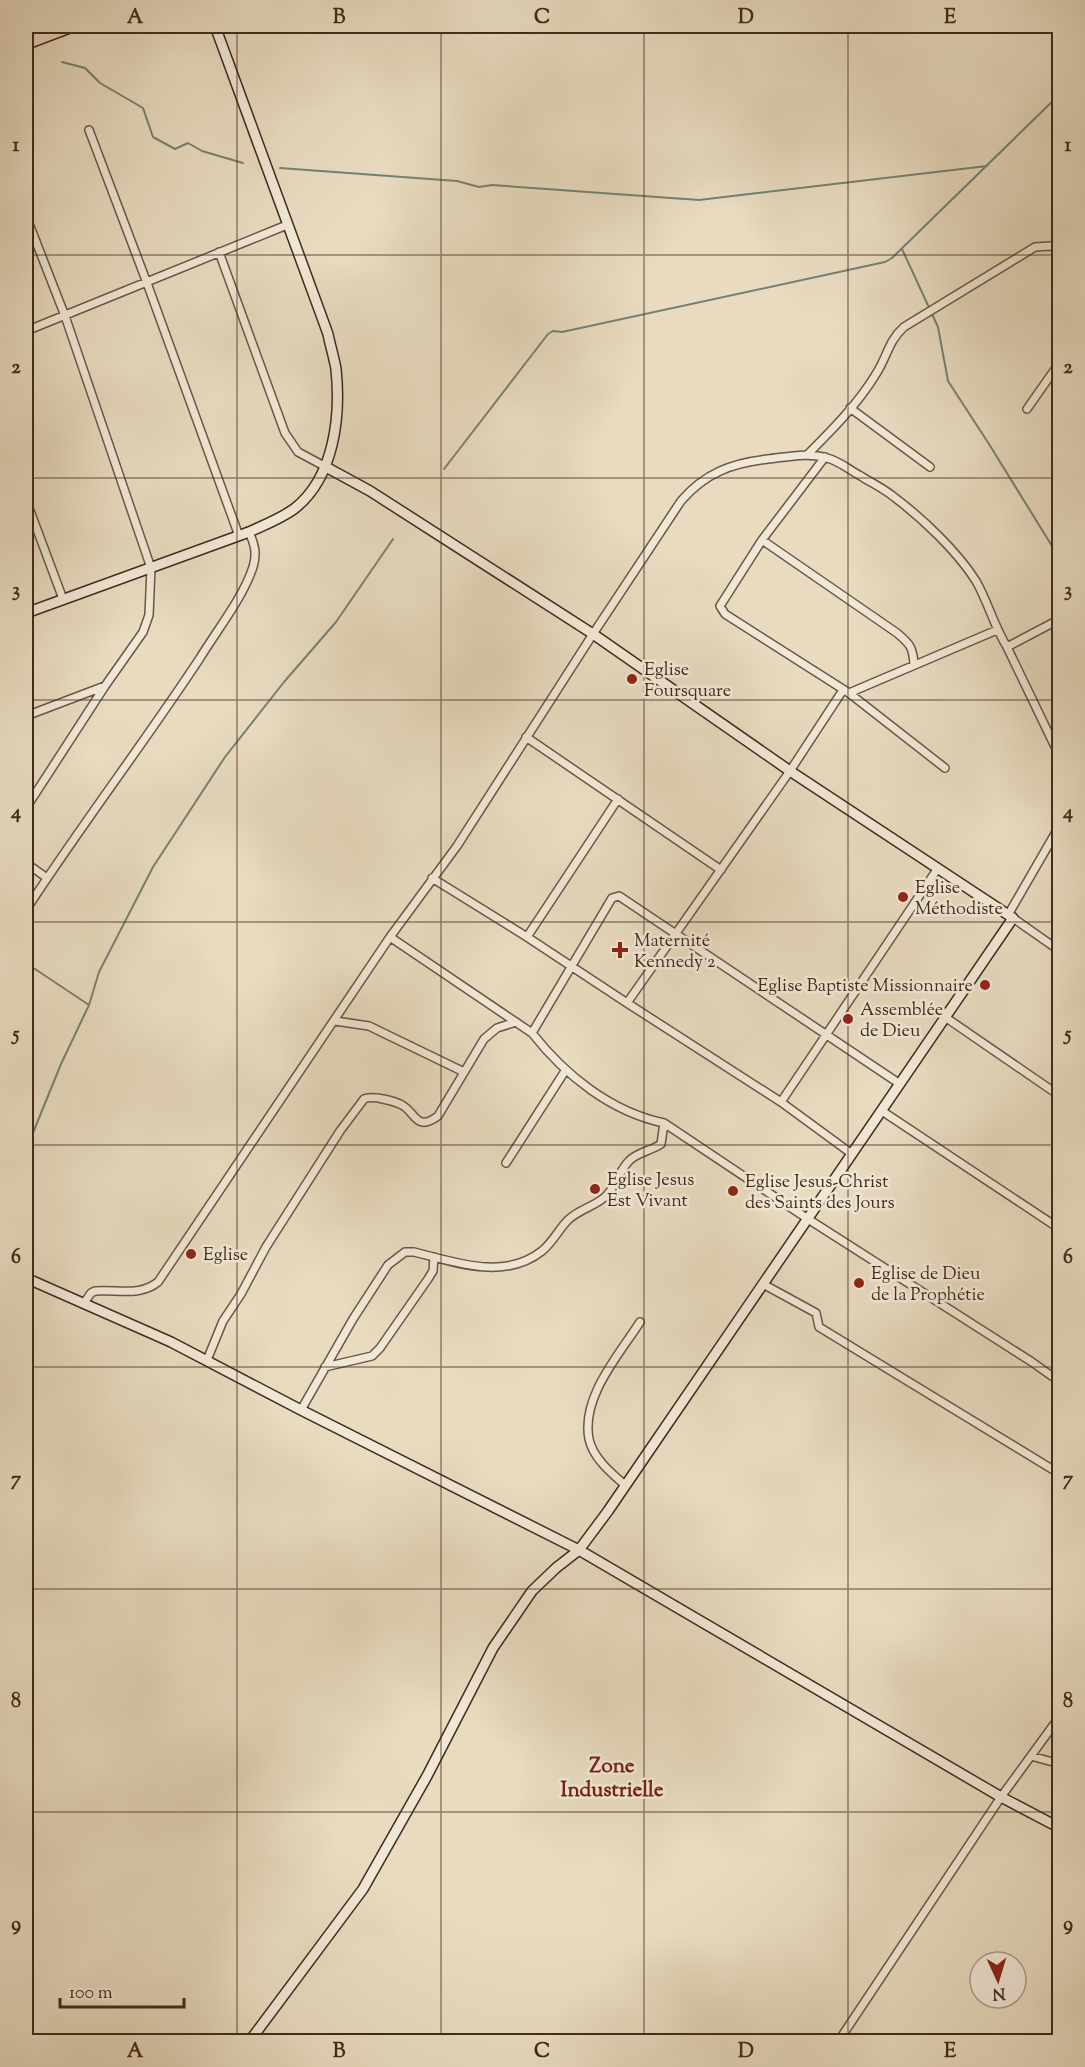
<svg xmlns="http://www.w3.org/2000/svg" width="1085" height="2067" font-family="'Sorts Mill Goudy',serif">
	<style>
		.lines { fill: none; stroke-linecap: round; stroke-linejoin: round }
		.stream { stroke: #758174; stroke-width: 2 }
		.street-casing { stroke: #6b5644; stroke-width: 10 }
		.secondary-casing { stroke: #412a1b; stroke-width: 12 }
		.highway-casing { stroke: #412a1b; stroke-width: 15 }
		.street { stroke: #f0e8d6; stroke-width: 7 }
		.secondary { stroke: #f0e8d6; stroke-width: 9 }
		.highway { stroke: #e8dbc0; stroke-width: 12 }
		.grid { fill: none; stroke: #412a1b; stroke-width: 1.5; stroke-opacity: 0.55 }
		.poi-dot { fill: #8f2418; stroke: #f0e8d6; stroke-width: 2 }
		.labels { text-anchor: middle; stroke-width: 5; stroke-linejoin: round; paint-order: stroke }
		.poi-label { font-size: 18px; fill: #412a1b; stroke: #f0e8d6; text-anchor: start }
		.quarter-label { font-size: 21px; font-weight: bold; fill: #7a1f14; stroke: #f0e8d6 }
		.neatline { fill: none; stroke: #412a1b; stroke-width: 2 }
		.grid-label { font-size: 20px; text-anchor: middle; font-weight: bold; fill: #412a1b }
	</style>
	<rect width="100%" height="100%" fill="#e8dbc0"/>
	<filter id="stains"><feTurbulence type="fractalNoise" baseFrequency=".00333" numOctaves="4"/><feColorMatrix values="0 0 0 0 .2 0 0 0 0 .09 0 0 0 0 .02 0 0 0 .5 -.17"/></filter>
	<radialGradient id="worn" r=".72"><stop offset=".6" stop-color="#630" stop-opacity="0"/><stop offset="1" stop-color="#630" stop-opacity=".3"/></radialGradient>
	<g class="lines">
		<path class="stream" d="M62,62l23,6 15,15 43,25 10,29 22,12 13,-6 14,8 41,12
			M280,168l177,13 22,6 13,-2 207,15 288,-34
			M902,249l36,78 10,54 41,63 71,115
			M444,469l104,-135 5,-3 9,1 323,-70 7,-4 168,-164
			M26,963l63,42
			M26,1150l35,-86 28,-59 10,-33 54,-105 72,-110 59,-75 52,-60 57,-83"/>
		<defs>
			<path id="street" d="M89,130l58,153 92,253
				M26,216l39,100 86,252 -2,47 -6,17 -38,54 -79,122
				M26,244l10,-3
				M219,252l66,181 13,19 28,15
				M26,331l261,-106
				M850,408l80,59
				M1027,409l33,-47
				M807,455c24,-24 51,-51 69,-81 11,-17 13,-34 28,-47l131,-80 16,-1 9,5
				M825,457l-63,83 -42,66 5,8 124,79 96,75
				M26,500l37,99
				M762,540l135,93c13,11 16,14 17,32
				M1007,647l53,-28
				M849,693l148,-63
				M26,716l79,-30
				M526,737l195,133
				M26,782l6,16
				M26,863l21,15
				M432,878l95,59 100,66 154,99 71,52
				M26,910c56,-86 118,-167 174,-252 17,-28 43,-60 53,-91 4,-13 2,-22 -4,-35
				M1008,915l52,-90
				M1013,918l47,33
				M390,937l142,96c33,42 79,79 132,90l144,96 224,143 28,20
				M527,937l91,-138
				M627,1003l163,-232 53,-81
				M945,1017l115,79
				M335,1021l34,5 95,46
				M532,1033l80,-135 7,-2 281,188
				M781,1102l157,-234
				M882,1111l178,118
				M506,1163l59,-92
				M763,1284l53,29 3,14 241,147
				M84,1303l7,-10 4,-2c22,-2 44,6 63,-9l232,-345 67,-91 136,-212 88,-133c24,-28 51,-38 87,-42 19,-2 41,-7 59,-1 12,3 21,11 32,17 11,7 24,13 35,22 28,21 63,54 82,84 12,21 18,45 31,66l53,110
				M207,1360l16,-39 18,-27 25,-47 74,-116 24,-32c8,-4 30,2 38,6 14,8 14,27 36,11l46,-77 13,-11 19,-6
				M325,1367l47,-11 8,-8 48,-69 5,-8 1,-14
				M301,1410l52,-91 35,-54 17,-13h9c41,10 90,29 128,-1 12,-10 16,-21 26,-31 11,-11 29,-14 39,-25 9,-10 12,-24 22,-34 8,-9 22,-10 32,-17l3,-21
				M625,1485c-14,-12 -32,-27 -36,-46 -8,-42 30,-84 51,-117
				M1031,1756l29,8
				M838,2042l163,-245 59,-81"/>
			<path id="secondary" d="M26,613l223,-81c15,-7 31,-13 45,-23 40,-31 47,-92 42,-140 -2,-12 -6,-24 -8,-35l-113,-308
				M26,1278l145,64 130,68 278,140 422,247 59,31
				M249,2042l114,-153 64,-113 66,-128 39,-57 24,-23 23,-18 29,-39 405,-593 -223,-147 -197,-137 -223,-143 -44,-24"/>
			<path id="highway" d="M26,43l45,-17"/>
		</defs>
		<use href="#street" class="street-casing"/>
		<use href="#secondary" class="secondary-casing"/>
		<use href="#highway" class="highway-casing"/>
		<use href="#street" class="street"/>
		<use href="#secondary" class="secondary"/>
		<use href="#highway" class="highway"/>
	</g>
	<path class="grid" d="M237,26v2016M441,26v2016M644,26v2016M848,26v2016M26,255h1034M26,478h1034M26,700h1034M26,922h1034M26,1145h1034M26,1367h1034M26,1589h1034M26,1812h1034"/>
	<g class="poi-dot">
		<circle cx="632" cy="679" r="6"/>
		<circle cx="903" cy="897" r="6"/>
		<path d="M617 941h6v6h6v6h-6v6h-6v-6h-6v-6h6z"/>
		<circle cx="985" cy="985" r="6"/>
		<circle cx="848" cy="1019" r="6"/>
		<circle cx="595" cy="1189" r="6"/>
		<circle cx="733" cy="1191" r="6"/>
		<circle cx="191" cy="1254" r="6"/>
		<circle cx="859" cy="1283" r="6"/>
	</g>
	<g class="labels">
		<g class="poi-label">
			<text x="644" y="675">Eglise<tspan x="644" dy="21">Foursquare</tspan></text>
			<text x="915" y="893">Eglise<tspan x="915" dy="21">Méthodiste</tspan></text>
			<text x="634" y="946">Maternité<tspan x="634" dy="21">Kennedy 2</tspan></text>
			<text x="973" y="991" text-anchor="end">Eglise Baptiste Missionnaire</text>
			<text x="860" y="1015">Assemblée<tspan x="860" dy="21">de Dieu</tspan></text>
			<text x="607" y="1185">Eglise Jesus<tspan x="607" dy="21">Est Vivant</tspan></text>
			<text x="745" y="1187">Eglise Jesus-Christ<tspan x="745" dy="21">des Saints des Jours</tspan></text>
			<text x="203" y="1260">Eglise</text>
			<text x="871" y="1279">Eglise de Dieu<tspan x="871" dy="21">de la Prophétie</tspan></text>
		</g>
		<g class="quarter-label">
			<text x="612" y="1772">Zone<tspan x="612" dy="24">Industrielle</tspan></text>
		</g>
	</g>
	<rect width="1085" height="2067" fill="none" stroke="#e8dbc0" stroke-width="66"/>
	<g transform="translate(998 1980) rotate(176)"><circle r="28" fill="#f0e8d6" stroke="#aa9c8b" stroke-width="1.5"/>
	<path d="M0-4.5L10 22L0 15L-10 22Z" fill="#8f2418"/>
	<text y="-9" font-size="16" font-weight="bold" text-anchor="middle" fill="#412a1b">N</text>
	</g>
	<path d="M60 1998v9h124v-9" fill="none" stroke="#412a1b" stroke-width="3"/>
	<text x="69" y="1998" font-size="18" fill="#412a1b" stroke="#f0e8d6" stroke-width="4.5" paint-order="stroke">100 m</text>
	<rect x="33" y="33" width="1019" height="2001" class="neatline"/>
	<g class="grid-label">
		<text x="135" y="23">A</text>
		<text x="339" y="23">B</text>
		<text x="542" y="23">C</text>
		<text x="746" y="23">D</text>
		<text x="950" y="23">E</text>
		<text x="16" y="151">1</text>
		<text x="1068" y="151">1</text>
		<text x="16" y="373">2</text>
		<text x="1068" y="373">2</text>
		<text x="16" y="596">3</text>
		<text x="1068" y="596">3</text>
		<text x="16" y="818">4</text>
		<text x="1068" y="818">4</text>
		<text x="16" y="1040">5</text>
		<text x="1068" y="1040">5</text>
		<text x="16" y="1263">6</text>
		<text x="1068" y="1263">6</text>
		<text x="16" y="1485">7</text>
		<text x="1068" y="1485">7</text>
		<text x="16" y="1707">8</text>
		<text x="1068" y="1707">8</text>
		<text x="16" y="1930">9</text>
		<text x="1068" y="1930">9</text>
		<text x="135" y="2057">A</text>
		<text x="339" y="2057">B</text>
		<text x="542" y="2057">C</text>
		<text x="746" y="2057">D</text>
		<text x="950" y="2057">E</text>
	</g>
	<rect width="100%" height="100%" filter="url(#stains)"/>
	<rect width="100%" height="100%" fill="url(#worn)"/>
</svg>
